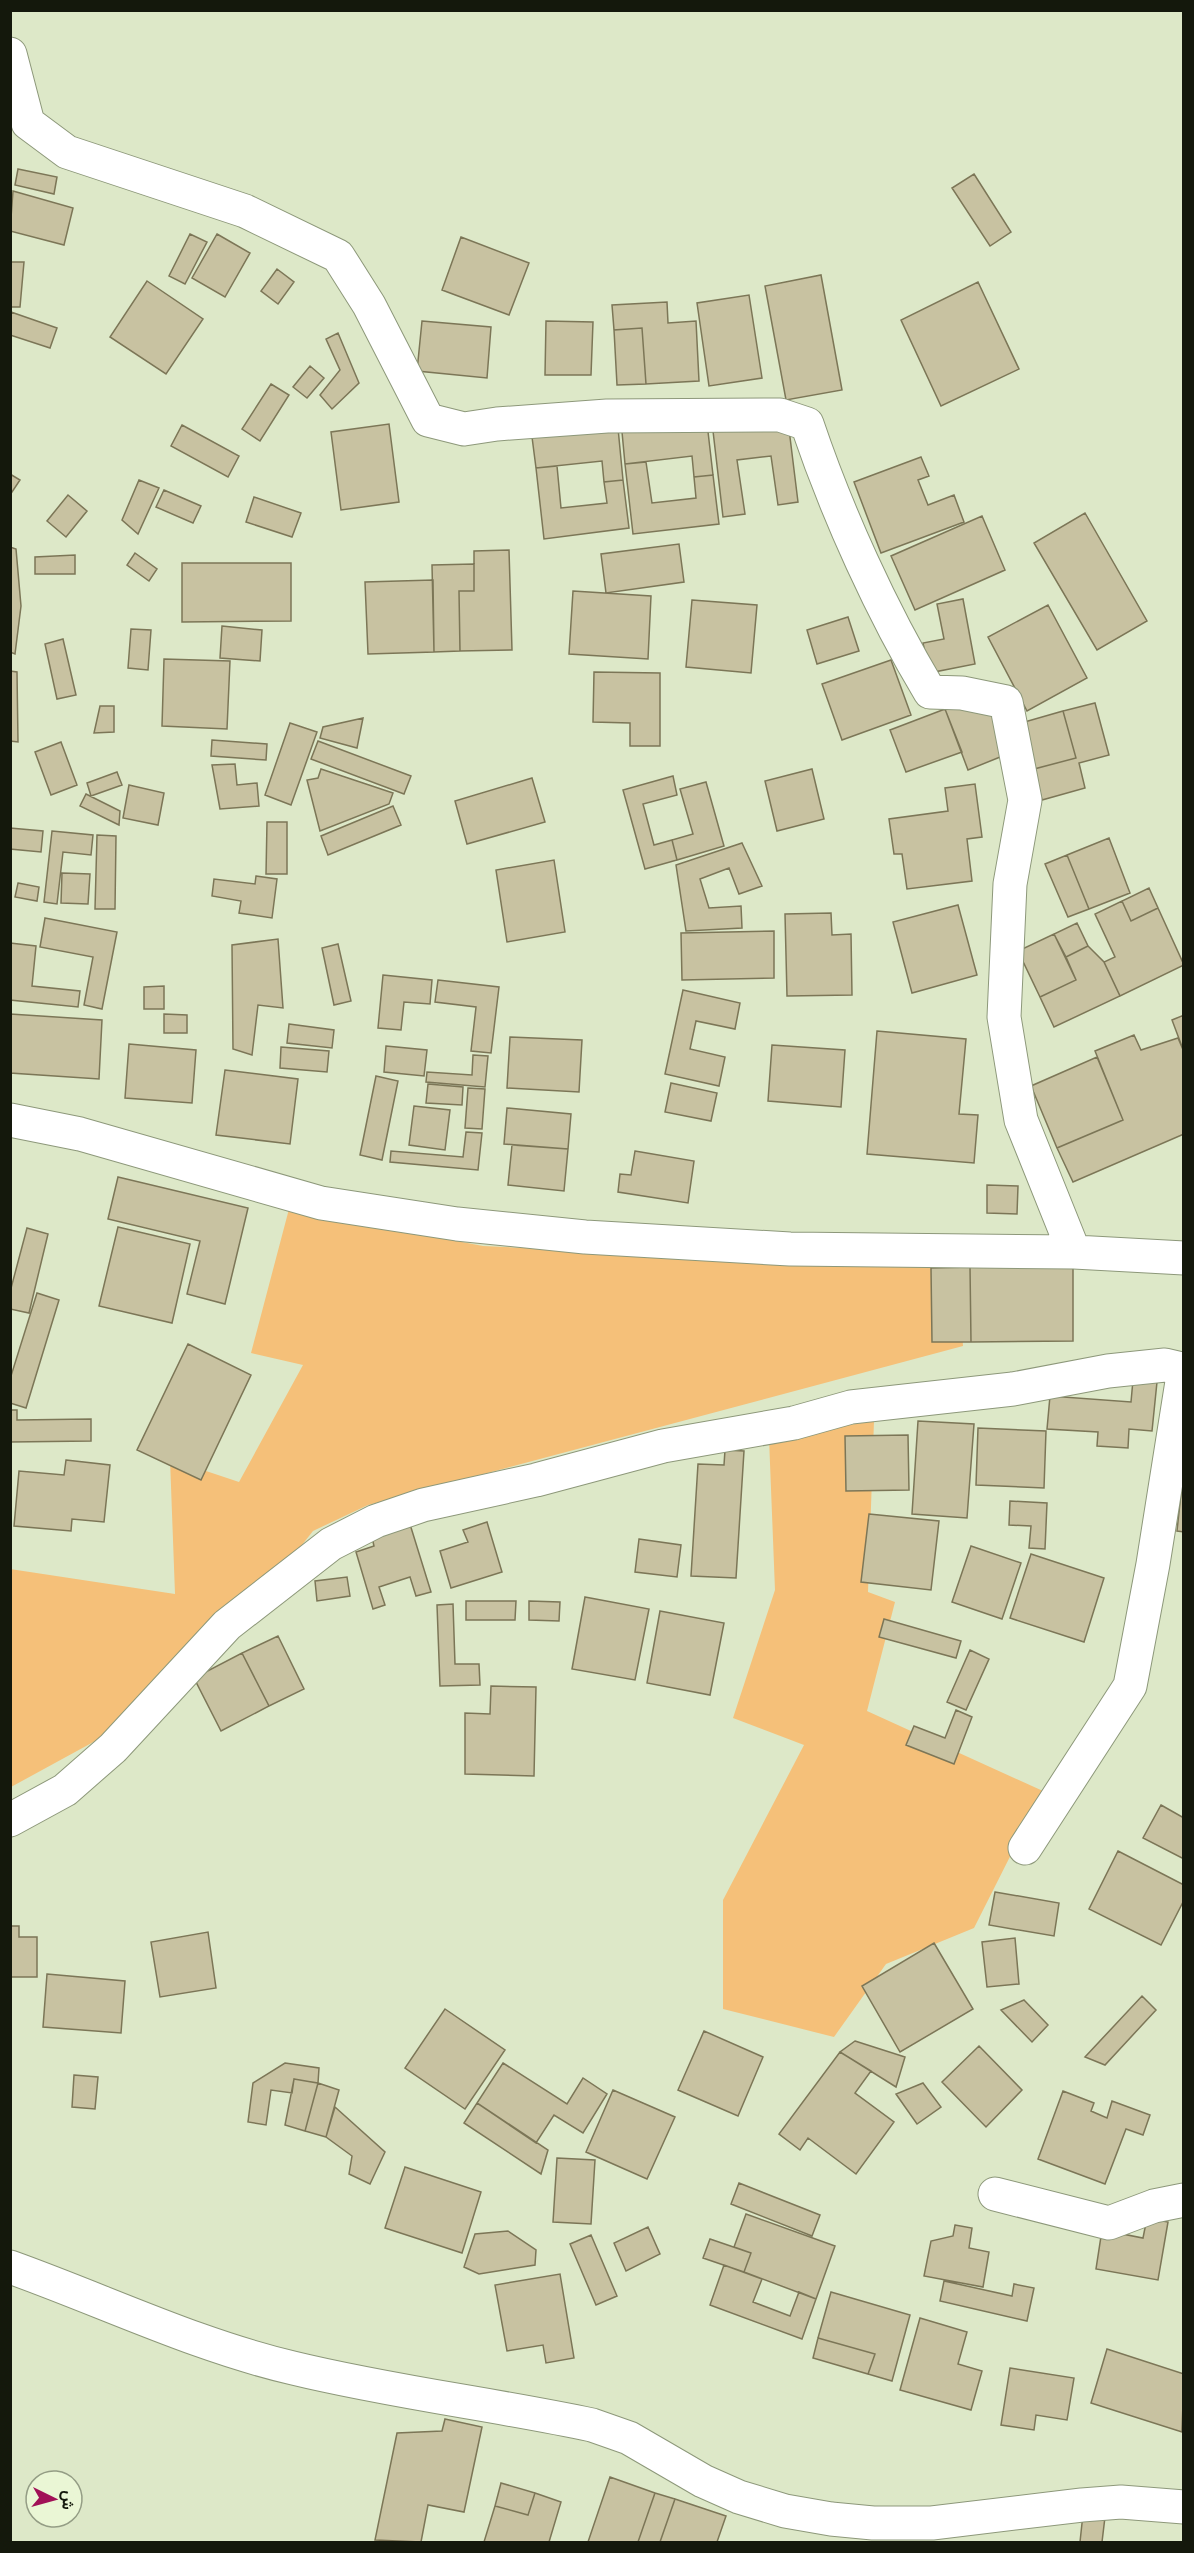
<svg xmlns="http://www.w3.org/2000/svg" width="1194" height="2553" font-family="Manrope,Vazirmatn,sans-serif">
	<style>
		.green { fill: #f5c079 }
		.building { fill: #c8c2a1; stroke: #7c7657; stroke-width: 1.5 }
		.lines { fill: none; stroke-linecap: round; stroke-linejoin: round }
		.minor-casing { stroke: #8d987a; stroke-width: 35 }
		.minor { stroke: #fff; stroke-width: 33 }
	</style>
	<rect width="100%" height="100%" fill="#dde8c8"/>
	<path class="green" d="M289,1209l194,37 194,9 280,6 6,85 -595,159 -55,26 -70,88 -91,91 -141,77 -1,-218 165,25 -5,-135 69,23 64,-117 -52,-12z
		M874,1421l-6,171 27,10 -28,109 176,80 -69,137 -88,36 -52,73 -111,-28v-109l81,-155 -71,-27 42,-128 -6,-152z"/>
	<path class="building" d="M18,169l39,8 -3,17 -39,-9z
		M974,174l37,58 -21,14 -38,-58z
		M13,191l60,17 -9,37 -54,-14z
		M190,234l17,8 -22,42 -16,-8z
		M217,234l33,19 -25,44 -33,-19z
		M461,237l68,26 -20,52 -67,-25z
		M10,262h14l-4,45h-10z
		M277,269l17,13 -16,22 -17,-13z
		M821,275l21,115 -56,10 -21,-114z
		M147,281l56,38 -37,55 -56,-37z
		M978,282l41,87 -78,37 -40,-86z
		M749,295l13,83 -53,8 -12,-83z
		M667,302l1,21 28,-2 3,60 -53,3 -4,-56 -28,2 -2,-25z
		M11,312l46,16 -7,20 -40,-13z
		M422,321l69,6 -4,51 -70,-7z
		M546,321l47,1 -2,53h-46z
		M642,328l4,56 -29,1 -3,-55z
		M338,333l21,50 -27,26 -12,-14 20,-25 -14,-31z
		M310,366l14,12 -17,20 -14,-11z
		M271,384l18,11 -29,46 -18,-12z
		M788,421l10,81 -20,3 -7,-49 -34,4 8,54 -22,3 -10,-86z
		M707,423l6,52 -19,2 -2,-21 -67,8 -3,-32z
		M389,424l10,78 -58,8 -10,-78z
		M182,425l57,31 -11,21 -57,-31z
		M618,428l5,52 -19,2 -2,-21 -66,7 -4,-31z
		M921,457l8,19 -11,4 10,25 26,-10 10,27 -83,31 -27,-71z
		M646,462l6,41 44,-5 -2,-21 19,-2 6,49 -86,10 -8,-70z
		M557,466l4,42 46,-5 -3,-21 19,-2 6,48 -85,11 -8,-71z
		M10,474l10,6 -10,15z
		M139,480l20,8 -21,46 -16,-14z
		M164,490l37,16 -8,17 -37,-16z
		M68,495l19,16 -21,26 -19,-16z
		M254,497l47,16 -9,24 -46,-15z
		M1085,513l62,108 -50,29 -63,-107z
		M982,516l23,54 -90,40 -24,-54z
		M679,544l5,38 -78,11 -5,-39z
		M10,547l6,2 5,57 -6,48 -5,-2z
		M509,550l3,100 -52,1 -1,-60h15v-40z
		M135,553l22,16 -8,12 -22,-16z
		M75,555v19h-40v-17z
		M182,563h109v58l-109,1z
		M474,564v27h-15l1,60 -26,1 -2,-87z
		M433,580l1,72 -66,2 -3,-72z
		M573,591l78,5 -3,63 -79,-5z
		M963,599l12,65 -46,9 -6,-30 21,-4 -7,-35z
		M692,600l65,5 -6,68 -65,-6z
		M1048,605l39,73 -60,33 -39,-74z
		M848,617l11,34 -42,13 -10,-34z
		M222,626l40,4 -2,31 -40,-3z
		M131,629l20,1 -3,40 -20,-2z
		M63,639l13,56 -19,4 -12,-55z
		M164,659l66,2 -3,68 -65,-3z
		M891,660l20,55 -69,25 -20,-56z
		M10,671l7,1 1,70 -8,-1z
		M594,672l66,1v73h-30v-23l-37,-1z
		M961,702l33,9 16,42 -42,17 -23,-61z
		M1095,703l14,52 -30,8 6,25 -43,12 -8,-31 42,-11 -13,-47z
		M100,706h14v26l-20,1z
		M945,709l17,43 -56,20 -16,-42z
		M1063,711l13,47 -42,11 -13,-46z
		M363,718l-6,30 -37,-10 3,-11z
		M290,723l27,9 -26,73 -26,-10z
		M212,740l55,4 -1,16 -55,-4z
		M318,741l93,35 -7,18 -93,-35z
		M61,742l16,43 -26,10 -16,-43z
		M235,764l2,21 20,-2 2,23 -39,3 -8,-44z
		M321,769l72,24 -4,11 -69,27 -13,-51 11,-2z
		M812,769l12,50 -47,12 -12,-50z
		M117,772l5,13 -31,11 -4,-13z
		M673,776l4,19 -34,9 11,41 18,-5 5,20 -32,9 -22,-79z
		M532,778l13,44 -78,22 -12,-43z
		M706,782l18,64 -47,14 -5,-20 21,-6 -13,-45z
		M975,784l7,53 -15,2 5,42 -65,8 -5,-35h-8l-5,-35 59,-8 -3,-23z
		M129,785l35,8 -6,32 -35,-7z
		M86,794l34,17 -1,14 -39,-19z
		M393,806l8,19 -73,30 -7,-19z
		M267,822h20v52h-21z
		M10,828l33,3 -2,21 -31,-3z
		M52,831l41,4 -2,20 -28,-3 -6,52 -13,-2z
		M97,835l19,1 -1,73h-20z
		M1109,838l21,55 -41,16 -22,-54z
		M742,843l20,43 -23,8 -10,-26 -29,11 9,29 32,-2 1,22 -56,3 -10,-66z
		M1067,855l22,54 -21,8 -23,-53z
		M554,860l11,72 -58,10 -11,-72z
		M62,873l28,1 -2,30 -27,-1z
		M256,876l21,3 -5,39 -33,-5 2,-12 -29,-5 2,-17 41,5z
		M18,883l21,4 -2,14 -22,-4z
		M1149,888l9,20 -27,13 -9,-20z
		M1122,901l9,20 27,-13 26,57 -64,31 -16,-34 11,-5 -20,-43z
		M958,905l19,70 -65,18 -19,-71z
		M831,913l1,22 19,-1 1,61 -65,1 -2,-82z
		M45,918l72,14 -15,77 -18,-4 9,-48 -53,-10z
		M1077,923l11,23 -22,11 -12,-23z
		M774,931v47l-92,2 -1,-47z
		M1054,934l22,46 -36,17 -22,-46z
		M278,939l5,69 -25,-3 -6,50 -19,-6 -1,-104z
		M10,943l26,3 -4,40 48,5 -2,16 -68,-7z
		M338,944l13,57 -17,4 -12,-57z
		M1088,946l16,16 16,34 -66,31 -14,-30 36,-17 -10,-23z
		M383,975l49,5 -2,24 -26,-2 -3,28 -23,-2z
		M438,980l61,7 -8,66 -20,-2 5,-44 -41,-5z
		M164,986v23h-20v-22z
		M683,990l57,13 -5,26 -39,-8 -6,28 35,8 -6,29 -54,-12z
		M10,1014l92,6 -3,59 -89,-6z
		M164,1014l23,1v18h-23z
		M1184,1015v37l-12,-32z
		M289,1024l45,6 -2,18 -45,-5z
		M877,1031l89,8 -7,75 19,1 -4,48 -107,-9z
		M1134,1035l7,15 37,-12 6,14v82l-111,48 -16,-34 66,-28 -28,-69z
		M510,1037l72,3 -3,52 -72,-4z
		M129,1044l67,6 -4,53 -67,-5z
		M772,1045l73,5 -4,57 -73,-6z
		M386,1046l41,4 -3,26 -40,-4z
		M281,1047l48,4 -2,21 -47,-4z
		M473,1055l15,1 -3,31 -59,-5 1,-10 45,3z
		M1097,1057l26,63 -66,28 -26,-62z
		M225,1070l73,9 -8,65 -74,-9z
		M376,1076l22,5 -16,79 -22,-5z
		M671,1083l46,10 -6,28 -46,-9z
		M428,1084l35,3 -1,18 -36,-2z
		M468,1088l17,1 -3,40 -17,-1z
		M414,1106l36,4 -5,40 -36,-5z
		M507,1108l64,6 -3,35 -64,-5z
		M466,1132l16,1 -4,37 -88,-8 1,-11 72,6z
		M512,1145l56,4 -4,42 -56,-6z
		M635,1151l59,10 -6,42 -70,-11 2,-18 11,1z
		M118,1177l130,31 -23,96 -38,-10 13,-53 -92,-22z
		M987,1185l31,1 -1,28 -30,-1z
		M118,1227l72,17 -18,79 -73,-17z
		M27,1228l21,6 -19,79 -19,-4v-17z
		M1073,1265v76l-102,1 -1,-75z
		M970,1267l1,75h-39l-1,-74z
		M37,1293l22,7 -33,108 -16,-5v-24z
		M188,1344l63,31 -50,105 -64,-30z
		M1133,1380l24,2 -5,49 -23,-2 -1,19 -31,-2 1,-14 -51,-3 3,-33 81,6z
		M10,1410h7v10l74,-1v22l-81,1z
		M918,1421l56,3 -7,94 -55,-4z
		M978,1428l68,3 -2,57 -68,-3z
		M908,1435l1,55 -63,1 -1,-55z
		M725,1450l19,1 -8,127 -45,-2 7,-112 26,1z
		M66,1460l44,5 -6,57 -32,-3 -1,12 -57,-5 5,-55 45,4z
		M1184,1464v68l-7,-1z
		M1010,1501l37,2 -2,46 -16,-1 2,-22 -22,-1z
		M869,1514l70,7 -8,69 -70,-8z
		M409,1521l22,71 -15,4 -6,-19 -31,10 6,18 -12,4 -17,-57 18,-6 -3,-13z
		M487,1522l15,50 -51,16 -11,-37 28,-9 -5,-12z
		M639,1539l42,6 -4,32 -42,-5z
		M971,1546l50,17 -19,56 -50,-17z
		M1031,1554l73,24 -20,64 -74,-24z
		M347,1577l3,19 -33,5 -2,-20z
		M585,1597l64,12 -14,71 -63,-11z
		M466,1601h50l-1,19h-49z
		M529,1601l31,1 -1,19 -30,-1z
		M453,1604l2,60h24l1,21 -40,1 -3,-81z
		M660,1611l64,12 -14,72 -63,-12z
		M884,1619l77,22 -5,17 -77,-21z
		M278,1636l26,53 -35,17 -27,-53z
		M970,1650l19,9 -23,51 -19,-8z
		M242,1653l27,53 -48,25 -27,-53z
		M491,1686l45,1 -2,89 -69,-2v-61l25,1z
		M956,1710l16,7 -18,47 -48,-19 8,-19 31,12z
		M1161,1805l23,13v41l-41,-21z
		M1118,1851l66,34v15l-23,45 -72,-36z
		M995,1892l64,11 -5,33 -65,-11z
		M10,1926h9v11h18v40h-27z
		M208,1932l8,56 -56,9 -9,-55z
		M1015,1938l4,46 -32,3 -5,-45z
		M934,1943l39,66 -73,43 -38,-66z
		M47,1974l78,7 -4,52 -78,-6z
		M1142,1996l14,14 -51,55 -20,-8z
		M1024,2000l24,25 -16,17 -31,-32z
		M445,2009l60,41 -40,59 -60,-41z
		M704,2031l59,26 -25,59 -60,-26z
		M855,2041l50,16 -9,30 -56,-35z
		M979,2046l43,44 -36,37 -44,-45z
		M840,2052l31,19 -16,22 39,29 -38,52 -48,-36 -8,12 -21,-16z
		M285,2063l34,5 -1,15 -24,-4 -2,14 -21,-3 -5,35 -18,-3 5,-39z
		M503,2063l64,41 16,-26 24,16 -24,39 -29,-18 -18,28 -59,-40z
		M74,2075l24,2 -3,32 -23,-2z
		M294,2079l24,4 -13,48 -20,-6z
		M318,2083l21,7 -13,47 -21,-6z
		M923,2083l18,24 -24,17 -21,-30z
		M613,2090l62,27 -28,62 -61,-27z
		M1063,2091l31,12 -3,8 16,7 5,-17 38,14 -7,20 -17,-6 -21,55 -67,-25z
		M477,2103l71,47 -7,24 -77,-51z
		M335,2107l50,45 -15,32 -21,-10 3,-18 -26,-19z
		M557,2158l38,2 -4,64 -38,-2z
		M405,2167l76,25 -19,61 -77,-25z
		M739,2183l81,32 -8,21 -81,-32z
		M746,2214l89,32 -19,53 -72,-27 7,-19 -17,-6z
		M1147,2218l21,4 -10,58 -62,-11 6,-39 41,8z
		M955,2225l17,3 -3,20 20,4 -6,35 -59,-11 7,-35 22,-5z
		M648,2227l12,27 -34,17 -12,-28z
		M508,2231l28,19 -1,15 -56,9 -15,-7 11,-33z
		M591,2235l26,61 -21,9 -26,-61z
		M710,2239l41,14 -7,19 -41,-14z
		M724,2265l38,14 -9,23 37,14 9,-24 17,7 -14,40 -92,-34z
		M560,2274l14,84 -28,5 -3,-18 -36,6 -12,-66z
		M944,2281l68,15 2,-12 20,4 -7,33 -87,-20z
		M831,2292l79,23 -18,66 -24,-7 7,-20 -57,-16z
		M920,2318l47,14 -9,32 24,7 -11,39 -71,-20z
		M818,2338l57,16 -7,20 -55,-16z
		M1107,2349l77,25 -2,58 -91,-29z
		M1010,2368l64,10 -7,42 -31,-5 -2,15 -33,-5z
		M445,2419l37,8 -18,85 -36,-7 -7,37 -46,-2 22,-107 45,-2z
		M610,2477l45,16 -17,49h-50z
		M501,2483l34,10 -7,22 -33,-9z
		M535,2493l26,9 -12,40h-65l11,-36 33,9z
		M655,2493l20,6 -15,43h-22z
		M675,2499l51,17 -9,26h-57z
		M1083,2514l22,3 -3,25h-22z"/>
	<g class="lines">
		<defs>
			<path id="minor" d="M10,54l18,69 39,29 178,59 93,45 31,49 59,115 36,9 33,-5 110,-8 173,-1 27,9c30,89 75,188 123,268l32,1 44,9 19,98 -15,84 -6,133 17,103 53,132
				M10,1120l70,14 241,69 136,21 128,13 205,12 284,3 110,6
				M10,1820l55,-30 48,-42 114,-123 104,-81 45,-23 47,-16 113,-25 127,-34 131,-23 57,-16 162,-18 95,-18 57,-6 17,4
				M1025,1848l105,-162 23,-122 31,-195
				M995,2194l114,29 45,-17 30,-6
				M10,2267c95,34 185,78 283,101 98,24 200,36 299,57l37,13 74,43 36,16 46,14 46,8 42,4h59l150,-18 39,-3 63,5"/>
		</defs>
		<use href="#minor" class="minor-casing"/>
		<use href="#minor" class="minor"/>
	</g>
	<rect width="1194" height="2553" fill="none" stroke="#14180c" stroke-width="24"/>
	<g transform="translate(54 2499) rotate(95)"><circle r="28" fill="#eaf6d5" stroke="#949d85" stroke-width="1.5"/>
	<path d="M0-4.5L10 22L0 15L-10 22Z" fill="#a11157"/>
	<text y="-9" font-size="16" font-weight="bold" text-anchor="middle" fill="#14180c">ش</text>
	</g>
</svg>
